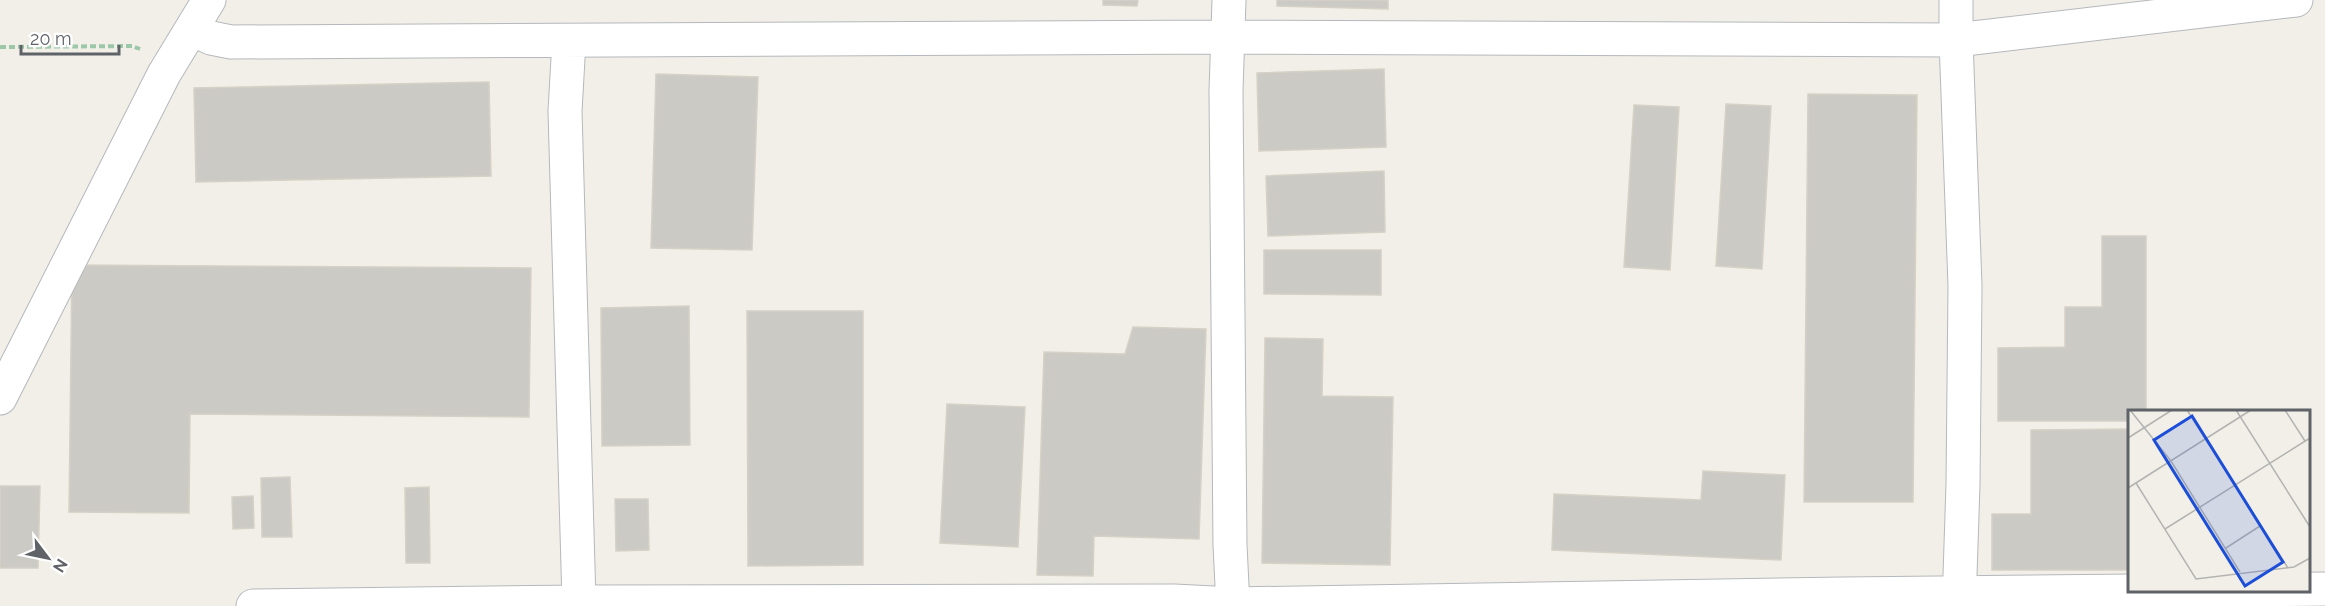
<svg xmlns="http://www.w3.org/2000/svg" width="2325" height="606" font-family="Raleway,sans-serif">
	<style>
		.building { fill: #cccac5; stroke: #d6d1c6; stroke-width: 1.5 }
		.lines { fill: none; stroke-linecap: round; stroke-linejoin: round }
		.minor-casing { stroke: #b5b8bc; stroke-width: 35 }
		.path { stroke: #9cc7a9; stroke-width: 4; stroke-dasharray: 6 3; stroke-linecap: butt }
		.minor { stroke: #fff; stroke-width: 33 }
		.inset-road { fill: none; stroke: #b3b3b1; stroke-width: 1.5 }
		.view { fill: #1d4ed8; fill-opacity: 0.15; stroke: #1d4ed8; stroke-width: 3 }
		.inset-edge { fill: none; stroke: #5f6368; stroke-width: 3 }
	</style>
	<rect width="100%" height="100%" fill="#f1efe8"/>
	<path class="building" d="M1103,0h35l-1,6 -34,-1z
		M1277,0h111v9l-111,-3z
		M1384,69l2,78 -127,4 -2,-78z
		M656,74l102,3 -6,173 -101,-2z
		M489,82l2,94 -295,6 -2,-94z
		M1808,94l109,1 -4,407h-109z
		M1726,104l45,2 -9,163 -46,-3z
		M1634,105l45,2 -9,163 -46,-3z
		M1384,171l1,61 -117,4 -2,-60z
		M2102,236h44v175h-16v10h-132v-73l67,-1v-40h37z
		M1264,250h117v45l-117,-1z
		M72,265l459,3 -2,149 -339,-3 -1,99 -120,-1z
		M689,306l1,139 -88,1 -1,-138z
		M747,311h116v254l-115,1z
		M1133,327l73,2 -7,210 -105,-3 -1,40 -56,-1 7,-223 81,2z
		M1265,338l58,1 -1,57 71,1 -3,168 -128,-2z
		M947,404l78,3 -7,140 -78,-4z
		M2130,429v141h-138v-56h39v-84z
		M1703,471l82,4 -4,85 -229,-10 2,-56 147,6z
		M290,477l2,60h-30l-1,-59z
		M0,486h40l-2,82h-38z
		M429,487l1,76h-24l-1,-75z
		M253,496l1,32 -21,1 -1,-32z
		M615,499h33l1,51 -33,1z"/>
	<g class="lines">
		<defs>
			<path id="minor" d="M1229,0l-3,91 4,454 3,61
				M1956,0v40l9,246 -2,198 -4,122
				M192,29l19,9 20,4 996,-5 729,3 340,-40
				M569,41l-4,70 14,491
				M0,398l164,-324 45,-74
				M253,606l326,-4 595,-1 59,3 611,-10 481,-5"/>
		</defs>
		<use href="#minor" class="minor-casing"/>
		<path class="path" d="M0,47l132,-1 8,3"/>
		<use href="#minor" class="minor"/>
	</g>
	<g transform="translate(2128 410)">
		<rect width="182" height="182" fill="#f1efe8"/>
		<path class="inset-road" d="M2,0l41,51 69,111M59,0l101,158M108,0l74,117M157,0l20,31M0,28l44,-28M8,73l60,96 98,-12 16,-9M0,78l123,-78M37,119l145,-91M98,138l34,-22"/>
		<path class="view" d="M64,6l91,146 -38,24 -91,-146z"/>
		<rect width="182" height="182" class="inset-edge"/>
	</g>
	<g transform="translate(48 558) rotate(122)" stroke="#ffffff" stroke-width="4.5" paint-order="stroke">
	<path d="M0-4.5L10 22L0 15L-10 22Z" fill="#5f6368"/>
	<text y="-9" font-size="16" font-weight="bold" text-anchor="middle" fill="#5f6368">N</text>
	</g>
	<path d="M21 45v9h98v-9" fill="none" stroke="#5f6368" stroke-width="3"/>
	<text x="30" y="45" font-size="18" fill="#5f6368" stroke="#ffffff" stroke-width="4.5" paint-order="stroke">20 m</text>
</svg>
